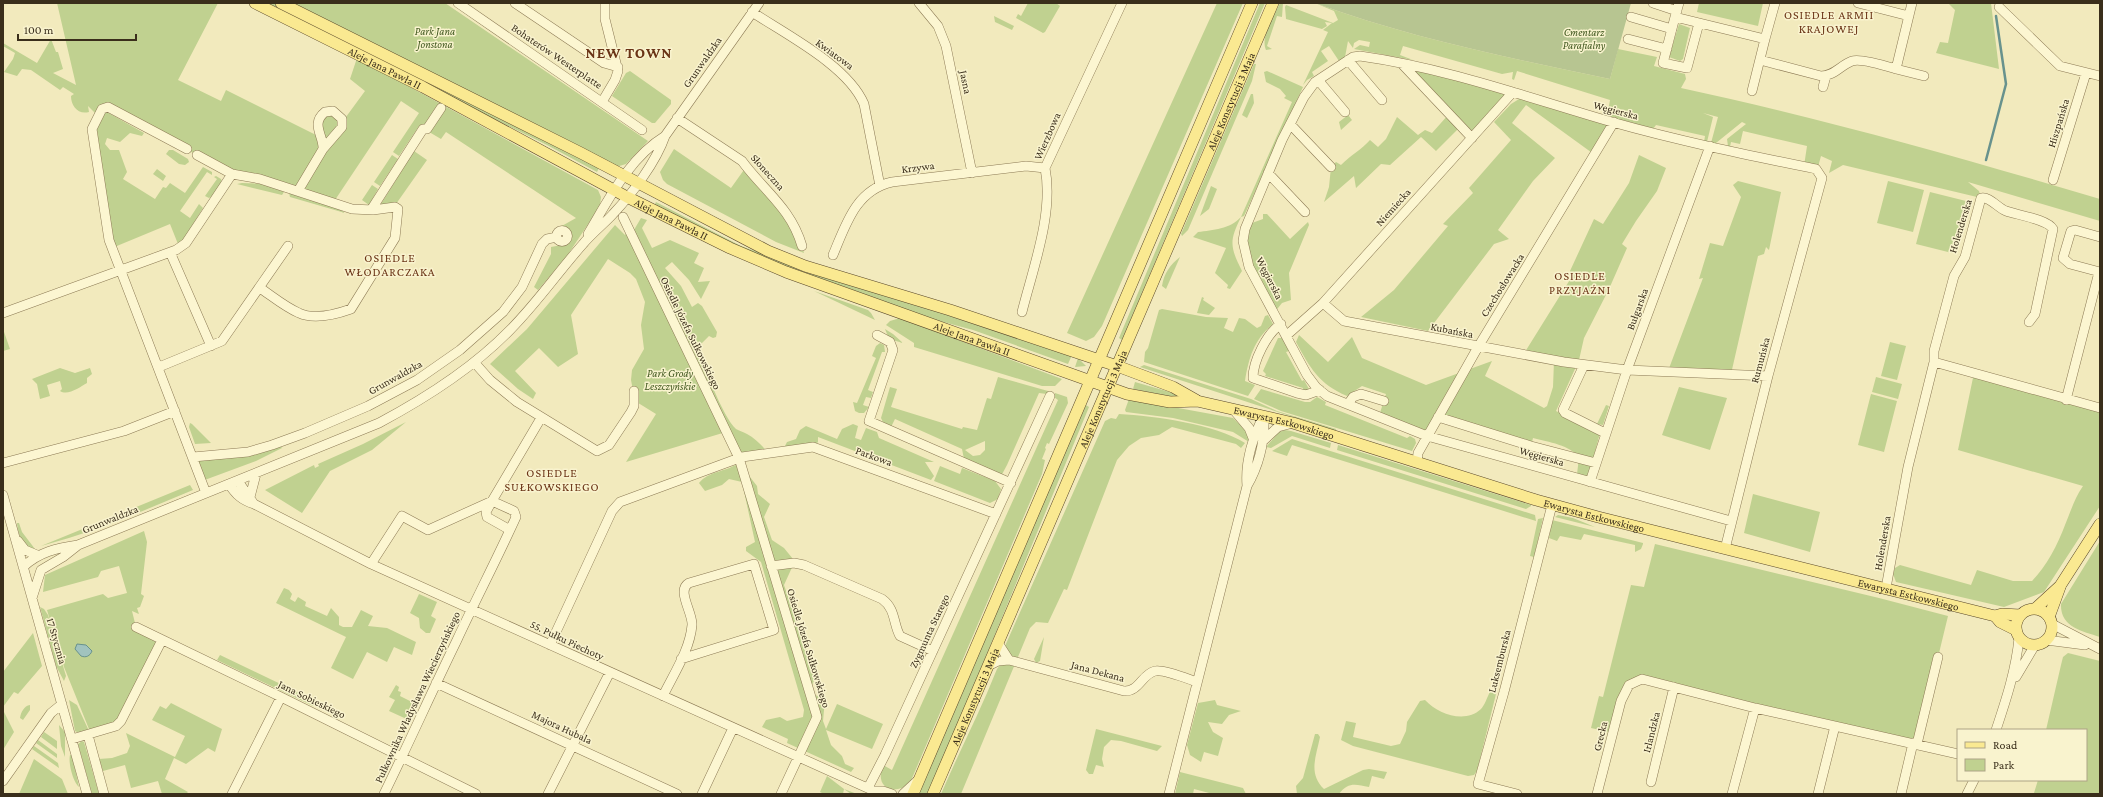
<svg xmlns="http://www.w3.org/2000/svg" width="2103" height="797" font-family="'Crimson Pro',serif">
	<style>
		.green { fill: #c0d190; fill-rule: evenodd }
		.cemetery { fill: #b7c591 }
		.water { fill: #a1c3be; stroke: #68928d }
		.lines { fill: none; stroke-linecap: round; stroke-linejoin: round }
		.stream { stroke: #68928d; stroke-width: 2.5 }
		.minor-casing { stroke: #8c7a55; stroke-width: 10 }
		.major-casing { stroke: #59472a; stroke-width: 12 }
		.minor { stroke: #fcf6d1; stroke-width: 9 }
		.major { stroke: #fae991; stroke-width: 11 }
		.labels { text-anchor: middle; stroke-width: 3; stroke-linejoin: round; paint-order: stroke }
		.park-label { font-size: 11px; font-style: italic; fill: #41581f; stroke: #f9f3ce }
		.street-label { font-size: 11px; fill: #3a2e1b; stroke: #f9f3ce }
		.neighbourhood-label { font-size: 12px; letter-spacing: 1px; fill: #6a3416; stroke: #f9f3ce }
		.district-label { font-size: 15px; font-weight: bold; letter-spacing: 1px; fill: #6a3416; stroke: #f9f3ce }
	</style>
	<rect width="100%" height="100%" fill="#f2eabd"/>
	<path class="green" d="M57,3h161l-40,77 43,21 5,-11 94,47 -2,-4 7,-21 18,9 22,-30 -15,-12 7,-21 241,132 3,7 -1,9 -33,50 -29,34 -4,-3 17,-33v-7l16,-3 4,-5 -2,-8 -9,-4 16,-9 -130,-86 -5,7 -22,-13 -20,30 -6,-4 26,-39 -18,-12 -68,102 -101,-29 -122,-66 -14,6 -8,-8 1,6c-11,3 -18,-6 -18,-16l3,-2 -11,-7 -3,3 -29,-20 -9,-1 -5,7 -13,-4 9,-13 2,-6 -12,-7v-3l34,20 14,-24 5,13h2l5,17 -10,4 23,12z
		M260,3h17l322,165 -2,4 -50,-27z
		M293,3h152l203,138 -22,23 -10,3z
		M1028,3h28l4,3 -15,26 -2,1 -27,-15 2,-4 3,2z
		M1217,3h26l-141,323 -8,11 -8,4 -19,-8z
		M1260,3h5l-143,337 -3,-2z
		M1280,3h3l-1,14 -5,-1 -10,30 5,3 -6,1c-6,-14 8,-34 14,-47z
		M1315,3c95,35 196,55 295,76l8,-30 39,8 -3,9 31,8 1,5 -5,9c141,30 281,70 419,111v22l-132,-39 11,9 1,4 -3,2 -134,-32 -14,8 3,-12 -11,-5 -3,11 -14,-1 3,-20 -64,-15 -3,13 -9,-2 -1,5 -2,-1 -1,-7 19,-15 -4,-2 -26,21h-5l7,-26 -15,-4 10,4 -6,25h-3l1,-6 -49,-11 -3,4 -39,-7 -19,33 -69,-50 -14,18 43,35 -22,23 -35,49 11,9 -15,5 -66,87 -67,-14 33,-27 54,-64 -5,-2 30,-31 -4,-5 42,-48 -17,-18 17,-18 8,-5 -7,-5 -40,44 -11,-12 -25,25 -15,-14 -31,28 -9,-1 -25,24 -2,-12 -30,26 5,-15 2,-20 5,-5 5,3c10,-10 20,-15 29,-25l8,7 8,-8 11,-22 21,18 7,-5 7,3 17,-19 -48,-51 202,56 4,-5 -4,2 1,-6 4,1 2,-11 -93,-29 -3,9 -2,-1 1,-7 -11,2 -99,-28 -3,9 13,5 -59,-11 6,-4 9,2 1,-5 -11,-2 -5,3 -1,5 -5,-7 -3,16 -6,4 -10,-15 -8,5 7,10 -16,11 2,4 -7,4 -4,5 25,-53 -5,-2 9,-7 -7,-1 2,4 -5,3 -36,-10 -1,-12 1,-2 47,18 5,-3 -4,-9z
		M1699,3h64l-5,23 -61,-14z
		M1948,3h43l8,66 -63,-16 4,-11 8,1 7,-33z
		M994,16l20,10 -2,4 -17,-8z
		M1679,24l11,4 -7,31 -3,2 -11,-4z
		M1254,64h2l-4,17 -64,149 -6,6 -1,-2z
		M630,71l41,29v4l-16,19h-3l-40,-27 14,-23z
		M1267,71l36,16 -59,129 -3,1c-12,24 -11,30 1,54l-12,18 -3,-1 1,-3 -13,-12 11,-25 -33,-11 5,-5c15,-2 32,-3 43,-15l51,-115 -8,-4 2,-2 -6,-7 -14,-7 -2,-10z
		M1251,94h2l1,9 -7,15 -5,-3z
		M105,111l39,22 -2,3 -12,-3 -10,9 -13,-4 -2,6 5,6h9l8,22 -4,7 32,20 8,-12 3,1 4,-5 15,10 18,-26 9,5v3l-5,-3 -27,39 10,7 9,-14 4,4 -19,31 -6,5 -8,-20 -58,24 -1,-22 -15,-101z
		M1348,115l4,5 -11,10 -2,-8z
		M674,149l57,39 15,-21 53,69 5,17 -28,-11 -109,-58 -4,-4 -3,-8z
		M169,150h4l15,9 1,3 -4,3 -6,-1 -13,-10z
		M414,151l13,9 -31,44h-15z
		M392,155l6,4 -18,27 -6,-4z
		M1639,155l27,13 -9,23 -21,30 -14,23 5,4 -18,41 -25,49 -5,22 -23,51 44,22 -12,45 -11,-4 2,-16c-8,-13 -31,-16 -46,-20l-2,8 -93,-29 -11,19 -48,-20 7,-22 -24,-8 -15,10c-28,-12 -37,-28 -51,-54l3,-7 29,27 24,-25 10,21 64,27 66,-24 -7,15 59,32 3,-2 6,-19 1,-26 -31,-6 48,-77 -1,-7 24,-52 9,5 26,-41z
		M157,169l9,7 -3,5 -10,-7z
		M216,176l5,3 1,3 -10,14 -3,2 -4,-2 12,-17 -3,-2z
		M1738,181l43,11 -12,58 -3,-3 -2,7 -6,2 -27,118 -63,-3 35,-93 -4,1 11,-36 13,3 18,-49 -8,-12z
		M1888,181l36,9 -11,42 -36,-9z
		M242,183l24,1 18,8 -2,3 -45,-11z
		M372,185l6,4 -9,16 -7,-5z
		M1211,186l6,3 -8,20 -9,7z
		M1930,192l36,9 -14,52 -36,-9z
		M289,193l52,17 4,3 -55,-16z
		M656,202l85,44 92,33 176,54 63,22 -4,9 -95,-34 -48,-13 -137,-50 -49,-19 -85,-42z
		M1263,214h4l23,25 18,-17 1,3 -20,48 2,27 -9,3 -8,10 -25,-46 -4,-38 7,-6 11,-4z
		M641,218l6,2 -5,8 10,20 18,-8 29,13 -5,10 10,5 -6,14 12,-1 -9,18 -12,-19 -17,-18 -7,6 16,18 11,21 6,-4 4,3 15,26 -1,5 -3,1 -4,-2 -9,9c1,17 23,72 36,84 3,2 8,3 11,5 8,4 15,12 21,18l-29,6 -13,-26 -100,30 30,-48 -21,-13 -4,-21 1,-10 12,-21 -3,-24 4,-23 -9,-23 -6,-6 -22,-14 -37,56 7,39 -20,13 -19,-19 -24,23 21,22 -3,6 -15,-10 -28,-25 37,-35 88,-104 10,10 3,-5 3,5z
		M1180,257l-14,32 -4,-3c2,-13 8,-21 18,-29z
		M814,291l54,19 3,3 4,7z
		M1202,297l2,1 -1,2 12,8 -6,7 -12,-2z
		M1162,309l44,8 22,1 -4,10 9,4 6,-14 6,1 12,9 4,-2 4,-10 3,-1 5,9c-19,16 -24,33 -28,57l10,4 -7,11 -104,-34 1,-10 3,-4 11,-38z
		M900,318l162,61 -7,7h-13l-128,-39v-4l-28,-18 4,-4z
		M3,329l7,20 -7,2z
		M885,329l8,5 10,9 -14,-4z
		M1278,338h4l7,13 -3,1 16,29 2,-1 5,9 -8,5 2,-6 -38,-12 1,-2 -3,-3z
		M1890,342l16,4 -9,34 -16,-4z
		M880,343l4,2 1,7h-3l-14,38 5,2 -2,6 -5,-1 -3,8 6,2 -5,6h-5l-4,-2 -2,-9 4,1 19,-45 -4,-2 4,-10z
		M1078,358l8,8 -11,1z
		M1144,365l107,34 26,12 59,18v2l-196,-64z
		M60,368l15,5 15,-5 2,6 -5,4v5c-7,4 -19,13 -27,8l2,-2 -2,-8 -13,4 3,11 -10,3 -3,-15 -5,-5z
		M1974,373l126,35v98l-56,86 -40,15 -108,-25 -3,-8 2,-6 5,-3 71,20 6,-15 36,11h19c14,-14 26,-37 33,-56 6,-14 9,-26 18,-39l-125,-36z
		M998,377l50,14 -1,3 -8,-1 -32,72 -7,13 -35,-14 -3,-15 -67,-30 -4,8 -7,-3 -3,-6 9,-31 7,2 -6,18 71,22 1,-2 14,3 10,-32 4,1zM985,441v9l-5,5 -7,1 -8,-6z
		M1876,377l26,7 -4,15 -26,-7z
		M1135,382l45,13 -1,3 -46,-9z
		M1679,387l48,11 -17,52 -48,-15z
		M1261,389l44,13h5l7,-5 9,5 -1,3 82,33 3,-2 5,3 1,4 -4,8 -131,-40 -27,-12z
		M1055,393l12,4 1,6 -19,41 -2,-1 -2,5 1,1 -4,10 3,1 -3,14 -132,309c-17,14 -36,4 -27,-18l9,5 166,-370 -4,-3z
		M1871,394l26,7 -13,51 -26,-7z
		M1129,399l104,19 15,14 1,10 -16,-10 -60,-14 -47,-6 -1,-2z
		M1086,405l3,2 -160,387h-13z
		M1606,405l3,1 -6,19 -6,-1z
		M1119,414c36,2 96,10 126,29l-4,5 -5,-4 -64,-17 -13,8 -18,3 -12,8 -12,14 -50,130 -3,-1 -16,34 -12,-1 -6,6 -69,166h-20c18,-42 39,-82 56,-125l4,-5 4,-18 100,-225 6,-3 5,1z
		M406,422l-34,28 -42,21 -28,42 -37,-23 49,-25 1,3 4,-2 -1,-2 45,-20z
		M190,423l2,1 19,19 -16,1 -6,-17z
		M853,424l5,2 -3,12 6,2 5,-12 11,4 2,6 55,24h-9l9,14 -3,4 -113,-43v5l-5,5 -30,3 4,-8 9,-3 4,-9 6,-4 31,13 5,-10z
		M1285,430l6,1 40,12 -1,5 -38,-12 -21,12 -5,-1 13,-15z
		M1292,439l243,76 1,6 -244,-76 -5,11 -15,-5z
		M279,443l3,5 -26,13 -54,20 -9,-24z
		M1338,445l193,60v1l-5,3 -189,-59z
		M737,464l6,9 7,4 7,9 1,8 12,10 -6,13 8,23 12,8 9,11 1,4 -10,22 9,26 9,21 11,42h4l-5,11 3,10 10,4 -2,22 3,8 11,-25 46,20 -11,25 -46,-19 5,15 11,11 3,8 9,4 -3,4 -64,-29 1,-4 -26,-12 4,-7 14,-3 7,4 16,-4 1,-7 -43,-148 -15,-11v-4l9,-5 -13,-60 -13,-3 -7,6 -17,6 -6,-8c10,-12 26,-11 38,-19z
		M940,466l20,8 2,-6 33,13 6,8 -3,10 -8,4 -56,-22z
		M190,485l3,5c-50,21 -99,42 -152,56z
		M1753,494l67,18 -10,40 -66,-19z
		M1558,515l15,3 22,9 -40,-10z
		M1543,518l-9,39 -4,-1 8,-37z
		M1552,520l91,23v1l-2,5 -6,3v-7l-51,-11 -3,6 -21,-4 -3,5 -8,-3z
		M17,523h2l3,9 13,17c-13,-3 -17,-14 -18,-26z
		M144,531l3,11 -6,52 3,2 -4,11 -3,1 2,6 -7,-3 4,16 26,13 -41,81 -30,13 -27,-67 -17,-57 56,-16 5,4 19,-5 -8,-27 -18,5 -3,6 -55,15 2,-17z
		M2100,541v96c-18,-6 -40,-10 -39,-33z
		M1655,544l224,54 69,18 -31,128 -275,-65 -13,6 -16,48 -22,-5 8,-32 4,1 28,-112 13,2z
		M284,588l5,2 3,4 -2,5 5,3 3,-5 8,5 -1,4 22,10 4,-8 8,9v8l4,2h9l9,-17 12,6 -5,10 19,2 29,14 -4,13 -18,-8 -7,15 -20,-10 -14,27 -22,-11 15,-31 -70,-34z
		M419,594l18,8 -6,14 5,3 -6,14h-4l-6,-5 -1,-10 -9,-5z
		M40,607l4,2 4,6 18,61 -2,5 -8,-15z
		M33,633l9,33 -24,28 -4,-2 -11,15v-35z
		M1044,637l-4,24 -4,2 -2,-4z
		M2068,653l32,8v133l-66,-1 4,-13h48v-50h-40l15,-65 2,-8z
		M220,655l96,46 -3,5 -96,-46z
		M396,685l3,2 -1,4 3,1 -1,4 12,6 -1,5 5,3 -5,11 -22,-10 6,-11 -6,-3z
		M1495,691l1,3 -19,77 -3,4 -6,1 -115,-30 -12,-6 5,-19 10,2 -3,14 38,9 9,-2 6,-13 1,-9 13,-21 5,-1c13,14 40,24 56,9 4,-4 6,-12 9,-17z
		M69,700l8,5 12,26 -10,2 -4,-2z
		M1215,700l2,5 24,6 -12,4 -7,9 -14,-2 5,10 10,6 -5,18 -14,-4 -3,10 -11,-7 -3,-10 11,-42z
		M171,703l51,26 -7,23 -7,-4 -22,16 -12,-6 -9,21 23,13 -2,2h-24l-4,-13 -27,7 -6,-23 -22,6 -4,-12 13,-1 15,-5 3,-7 -4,-13 49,24 10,-21 -33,-16 8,-14 6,3z
		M30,705v5l-7,10 -3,-2c1,-6 4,-12 10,-13z
		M3,710l11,22 -11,18z
		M59,725l6,7v25l-4,-11z
		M1096,729l66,17 -5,5 -36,-10 -10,-1 -7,7 -2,12 2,8 -8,-2 -3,9h-4l-3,-4z
		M44,732l13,9v8l-16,-12z
		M1315,734h3l2,3c-4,20 -12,36 4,52l39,-19 6,-1 18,3 -3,7 -12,-3 -3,11c-14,-3 -21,-5 -30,7h-42l-1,-8 7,-8z
		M38,740l19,14v4l-21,-15z
		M82,741l2,1 15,52h-7l-14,-50z
		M34,746l24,17 1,5 -27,-19z
		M70,755h2l7,32c-6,-5 -11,-24 -9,-32z
		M34,759l28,20 6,15h-49z
		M1180,772l63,16 3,6h-33l-19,-5 -1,5h-18z
		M827,776l17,13 13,5h-6l-7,-5 -1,5h-19l-4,-2z"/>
	<path class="cemetery" d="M1315,3h316l-21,76c-99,-21 -200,-41 -295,-76z"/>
	<path class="water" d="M77,644l9,1 6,6c-2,5 -6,7 -11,5l-6,-7z"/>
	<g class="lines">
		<path class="stream" d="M1986,160l20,-76 -10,-68"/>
		<defs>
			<path id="minor" d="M458,3l184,127
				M515,3l89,60 14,4
				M919,3l19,23 8,20 26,127
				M1653,3l24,8
				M1679,3l-4,14 90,22 -13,52
				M1858,3l51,13
				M1999,7l61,59 40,10
				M752,12c35,23 96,54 112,92l16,82
				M1631,17l41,12
				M1675,17l-12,46 24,5 12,-45
				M1628,39l39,10
				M1765,39l10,-36
				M1348,60l34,40
				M1760,60l61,16c13,0 20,-11 31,-15 9,-3 34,5 44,8l16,-66
				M1401,63l71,75
				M1896,69l28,7
				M1318,80l27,32
				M1823,87l3,-11
				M602,102l13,-22 3,-9 -13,-52v-16
				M677,118l65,43c22,30 49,47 60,85
				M1290,124l41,43
				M187,149l-79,-42 -6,2 -10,20 17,111 97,253
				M197,155l35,19 28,5 92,30 21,1 22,-3 3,2 -3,29 -44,71c-14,5 -37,11 -52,4 -14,-6 -27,-17 -39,-25
				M1268,173l37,39
				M2053,180l33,-107
				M298,191l25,-42 19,-22v-8l-9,-8 -8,1c-15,12 -1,24 -2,37
				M371,210l52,-81h4l14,-21
				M623,217l116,241 78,259 -36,77
				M556.5 236a5.5 5.5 0 1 1 11 0a5.5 5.5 0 1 1-11 0Z
				M588,234c21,-35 41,-76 77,-98
				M2100,237l-25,-7 -4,1 -8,27 7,6 30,8
				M170,252l41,94
				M833,255c13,-31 23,-65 59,-73l134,-16 19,2
				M1323,303l21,18 220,41 63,8 141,6
				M1022,312c11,-44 32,-99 23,-144l77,-165
				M3,313l173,-63 10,-7 46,-69
				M2029,322l6,-8 18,-85c-6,-10 -36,-14 -47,-18 -8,-3 -17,-15 -25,-13l-16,59 -11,19 -20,75v11l166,46
				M1281,324c-14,9 -28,37 -28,54l44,15 9,2 14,-5
				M877,335l13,7 3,8 -24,71 142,62
				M1287,335l36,-32 190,-211
				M474,362l16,18 27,22 80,49 12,-6 22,-33 3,-6v-15
				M1584,365l-21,45 2,3 40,20
				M159,367l63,-26 66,-95
				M2066,400l33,-128
				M1348,404l5,-7 8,-3 23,7
				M1233,409l16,19 4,10
				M1438,417l93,29 65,17
				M1263,441l15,-14 15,-4
				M193,457l55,-5 24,-7 33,-12 63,-27 49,-26 43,-30 43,-38 19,-25 20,-43 5,-5 10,-2
				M1417,462l1,-9 60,-106 136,-225
				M3,463l121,-32 51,-20
				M238,481l16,23
				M1590,482l37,-112 83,-224
				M229,484c7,11 13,16 25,20l117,60 503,227h9l9,3
				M1247,486c-2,-24 5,-47 16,-69
				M3,495l84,299
				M250,497l6,-23
				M18,541l7,9 12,5
				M1725,549l43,-173 54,-198 -6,-9c-68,-14 -137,-28 -204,-47 -83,-24 -166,-54 -252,-66l-7,1 -38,25 -11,15 -22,43 -37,89 -2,12 6,26 58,108 9,12 11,9 100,40 304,85
				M371,564l31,-48 26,14 64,-29 49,-83
				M771,566l23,-3 10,2 78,34c14,10 11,25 18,37l33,15
				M23,567c16,-15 34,-19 55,-22l301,-122c47,-25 94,-55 131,-93 27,-27 48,-58 73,-86 9,-11 21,-20 30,-30 19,-20 43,-52 52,-78l94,-133
				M1886,588l22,-121 26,-105
				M32,598l9,-28 22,-13 14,-11
				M2052,624l48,25
				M136,627l145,70 195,97
				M2046,640l39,5
				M998,643l11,17
				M550,645l62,-134 8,-9 122,-45 71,-10 183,67
				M988,666l10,-5 11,-1 115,31c15,1 18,-17 31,-20 9,-2 33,8 42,11
				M2016,677l19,-32
				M436,683l241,111
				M663,696c10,-21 27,-46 29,-71 1,-12 -16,-35 -3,-42l65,-19 20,66 -93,29
				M1996,730c10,-30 20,-60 23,-92
				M88,735l16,59
				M72,739l44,-13 5,-5 41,-81
				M1917,744l21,-87
				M3,781l48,-68 11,-9
				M1651,782l23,-95
				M868,788l17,-33 165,-359
				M232,794l49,-97
				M384,794c25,-51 48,-103 73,-154 19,-41 40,-81 59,-123l-2,-6 -22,-10 -6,11 1,5 23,13
				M548,794l62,-122
				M702,794l31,-66
				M903,794l14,-13
				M1169,794l78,-308c12,-21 18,-45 17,-70
				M1517,794l-39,-10 26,-92 48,-187
				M1597,794l24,-93 8,-16 13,-6 113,29 203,46
				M1732,794l23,-86
				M1818,794l17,-68
				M1901,794l12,-51
				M1967,794l7,-14"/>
			<g id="major">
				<path id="s1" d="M255,3l168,84 204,110 103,51 56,24 341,122 43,8 27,-1 96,22 243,77 62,17 397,99 7,-2 18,1"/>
				<path d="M281,3l300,150 187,98 37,15 145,44 167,56 56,21 23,13"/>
				<path d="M2036,608l24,-22 40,-62"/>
				<circle cx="2034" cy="627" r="18"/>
				<path d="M1995,616l5,6 16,8"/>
				<path d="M2049,617l11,-30"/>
				<path d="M913,794l339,-791"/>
				<path id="s2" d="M933,794l340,-791"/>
			</g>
		</defs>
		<use href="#minor" class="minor-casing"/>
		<use href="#major" class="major-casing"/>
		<use href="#minor" class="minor"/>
		<use href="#major" class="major"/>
	</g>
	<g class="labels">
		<g class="park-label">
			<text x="435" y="35">Park Jana<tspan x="435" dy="13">Jonstona</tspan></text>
			<text x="1584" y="36">Cmentarz<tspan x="1584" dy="13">Parafialny</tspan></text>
			<text x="670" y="377">Park Grody<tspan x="670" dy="13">Leszczyńskie</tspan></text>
		</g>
		<g class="street-label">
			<text transform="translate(835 54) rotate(36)" y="4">Kwiatowa</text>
			<text transform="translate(557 56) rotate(34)" y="4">Bohaterów Westerplatte</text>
			<text transform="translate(702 62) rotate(-55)" y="4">Grunwaldzka</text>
			<text dy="4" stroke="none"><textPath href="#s1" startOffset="145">Aleje Jana Pawła II</textPath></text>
			<text transform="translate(966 82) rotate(78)" y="4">Jasna</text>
			<text dy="4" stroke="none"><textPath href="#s2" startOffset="754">Aleje Konstytucji 3 Maja</textPath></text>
			<text transform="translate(1616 110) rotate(15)" y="4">Węgierska</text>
			<text transform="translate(2058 123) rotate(-73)" y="4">Hiszpańska</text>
			<text transform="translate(1047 136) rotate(-66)" y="4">Wierzbowa</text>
			<text transform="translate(918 167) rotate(-7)" y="4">Krzywa</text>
			<text transform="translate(768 172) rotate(48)" y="4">Słoneczna</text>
			<text transform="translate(1393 207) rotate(-48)" y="4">Niemiecka</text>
			<text dy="4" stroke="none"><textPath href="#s1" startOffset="469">Aleje Jana Pawła II</textPath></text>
			<text transform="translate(1960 226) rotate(-73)" y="4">Holenderska</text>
			<text transform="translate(1270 278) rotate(63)" y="4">Węgierska</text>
			<text transform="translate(1502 285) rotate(-58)" y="4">Czechosłowacka</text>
			<text transform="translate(1637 309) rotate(-70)" y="4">Bułgarska</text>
			<text transform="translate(1452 330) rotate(11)" y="4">Kubańska</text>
			<text transform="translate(691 333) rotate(64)" y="4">Osiedle Józefa Sułkowskiego</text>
			<text dy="4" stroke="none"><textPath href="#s1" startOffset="793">Aleje Jana Pawła II</textPath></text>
			<text transform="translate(1760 360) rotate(-75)" y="4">Rumuńska</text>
			<text transform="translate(395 377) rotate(-29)" y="4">Grunwaldzka</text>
			<text dy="4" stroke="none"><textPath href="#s2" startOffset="430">Aleje Konstytucji 3 Maja</textPath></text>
			<text dy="4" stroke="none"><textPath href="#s1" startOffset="1118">Ewarysta Estkowskiego</textPath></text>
			<text transform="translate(874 456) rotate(20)" y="4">Parkowa</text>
			<text transform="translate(1542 456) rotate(16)" y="4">Węgierska</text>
			<text dy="4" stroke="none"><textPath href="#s1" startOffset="1442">Ewarysta Estkowskiego</textPath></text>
			<text transform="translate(110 519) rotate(-22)" y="4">Grunwaldzka</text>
			<text transform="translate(1882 543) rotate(-80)" y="4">Holenderska</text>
			<text dy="4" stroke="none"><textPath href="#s1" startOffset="1766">Ewarysta Estkowskiego</textPath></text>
			<text transform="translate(929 631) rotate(-65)" y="4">Zygmunta Starego</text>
			<text transform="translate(567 640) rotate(25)" y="4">55. Pułku Piechoty</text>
			<text transform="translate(57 641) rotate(74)" y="4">17 Stycznia</text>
			<text transform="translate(809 648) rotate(73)" y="4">Osiedle Józefa Sułkowskiego</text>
			<text transform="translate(1499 661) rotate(-76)" y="4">Luksemburska</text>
			<text transform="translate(1098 671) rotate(15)" y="4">Jana Dekana</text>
			<text dy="4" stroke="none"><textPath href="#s2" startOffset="106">Aleje Konstytucji 3 Maja</textPath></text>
			<text transform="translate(417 697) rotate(-65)" y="4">Pułkownika Władysława Wiecierzyńskiego</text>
			<text transform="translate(312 699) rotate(26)" y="4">Jana Sobieskiego</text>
			<text transform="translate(562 727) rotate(25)" y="4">Majora Hubala</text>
			<text transform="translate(1651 732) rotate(-76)" y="4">Irlandzka</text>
			<text transform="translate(1600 736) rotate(-76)" y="4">Grecka</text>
		</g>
		<g class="neighbourhood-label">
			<text x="1829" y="19">OSIEDLE ARMII<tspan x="1829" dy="14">KRAJOWEJ</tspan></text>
			<text x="390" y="262">OSIEDLE<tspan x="390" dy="14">WŁODARCZAKA</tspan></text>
			<text x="1580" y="280">OSIEDLE<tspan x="1580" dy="14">PRZYJAŹNI</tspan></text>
			<text x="552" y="477">OSIEDLE<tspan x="552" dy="14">SUŁKOWSKIEGO</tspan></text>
		</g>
		<g class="district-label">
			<text x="629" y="58">NEW TOWN</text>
		</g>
	</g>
	<rect width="2103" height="797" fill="none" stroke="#3a2e1b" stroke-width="8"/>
	<rect x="1957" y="729" width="130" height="52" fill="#f9f3ce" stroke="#ada486"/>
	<rect x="1965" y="742" width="20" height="6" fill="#fae991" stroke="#ada486"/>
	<text x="1993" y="749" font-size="12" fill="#3a2e1b">Road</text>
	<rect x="1965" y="759" width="20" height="12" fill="#c0d190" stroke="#ada486"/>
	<text x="1993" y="769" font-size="12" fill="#3a2e1b">Park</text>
	<path d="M18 34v6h118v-6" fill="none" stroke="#3a2e1b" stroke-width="2"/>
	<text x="24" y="34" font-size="12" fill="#3a2e1b" stroke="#f9f3ce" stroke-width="3" paint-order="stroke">100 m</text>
</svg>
